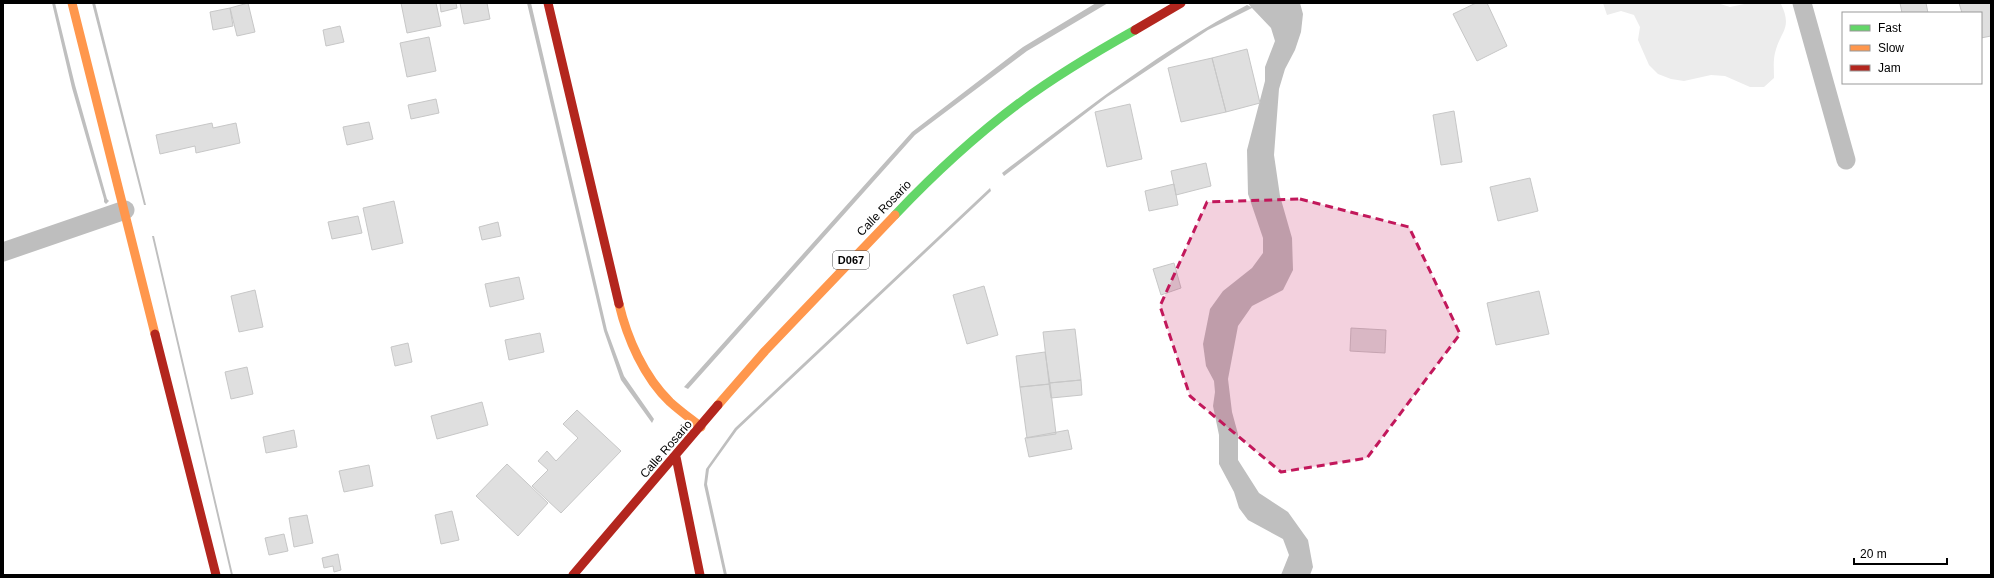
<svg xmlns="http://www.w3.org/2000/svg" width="1994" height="578" font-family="Arial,sans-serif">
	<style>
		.green { fill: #ececec }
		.water { fill: #bfbfbf }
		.building { fill: #dfdfdf; stroke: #c7c7c7 }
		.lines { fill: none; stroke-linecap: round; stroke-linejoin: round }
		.lane { stroke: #bebebe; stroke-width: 19 }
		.fast { stroke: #63d668; stroke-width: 9 }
		.slow { stroke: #ff974d; stroke-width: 9 }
		.jam { stroke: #b3261e; stroke-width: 9 }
		.marked { fill: #c2185b; fill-opacity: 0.2; stroke: #c2185b; stroke-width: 3; stroke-dasharray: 8 5; stroke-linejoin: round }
		.labels { text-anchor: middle; stroke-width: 4; stroke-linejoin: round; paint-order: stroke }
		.shield { fill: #fff; stroke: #4c4c4c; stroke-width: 1 }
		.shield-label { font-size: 11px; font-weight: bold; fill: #000 }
		.street-label { font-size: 12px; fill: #000; stroke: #fff }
	</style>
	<rect width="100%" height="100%" fill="#fff"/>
	<path class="green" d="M1603,3h114l13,4 19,-4 32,1c12,25 -1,27 -6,49 -2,8 -1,17 -1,25l-10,9h-14l-25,-11 -14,-1 -27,6 -13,-2 -13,-5 -9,-9 -11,-25 2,-13 -6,-12 -13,-4 -14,4z"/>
	<path class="water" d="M52,3h3l20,82 32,114 2,2 -3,3 -2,-2v-3l-32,-111z
		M92,3h3l51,202h-2z
		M527,3h4l76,327 17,46 30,43 -2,4 -31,-43 -17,-49z
		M1096,3h12l-81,48 -112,84 -227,254 -4,-2 228,-255 111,-85z
		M1248,3h52l3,11 -2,18 -6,18 -10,19 -6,20 -5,66 6,41 12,42 1,32 -10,20 -31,16 -14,20 -10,53 4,33 6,22v26l21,33 29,19 20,28 5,27 -3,8h-29l8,-20 -6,-16 -35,-19 -9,-12 -5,-16 -15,-28v-29l-6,-29 2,-14 -1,-11 -8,-15 -3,-22 7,-35 13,-18 29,-23 11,-15v-15l-15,-44 -1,-44 18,-69v-14l10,-26 -4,-13 -19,-20 -44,22 -101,67 -103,79 -2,-3c79,-60 157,-122 245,-168l4,2z
		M990,188l1,3 -254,239 -28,39 -2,15 20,91h-3l-20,-90 2,-16 29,-41z
		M152,236h2l79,339h-2z"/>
	<path class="building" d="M248,3l7,29 -18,4 -7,-28z
		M401,3h35l5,23 -34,7z
		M440,3h16l1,5 -16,4z
		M460,3h27l3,16 -26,5z
		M1476,3h11l20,43 -30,15 -24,-47z
		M1900,3h26l2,10h-26z
		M1959,3h32v33l-10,2v-25h-19z
		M230,8l3,18 -20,4 -3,-18z
		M340,26l4,16 -18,4 -3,-16z
		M429,37l7,34 -29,6 -7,-34z
		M1247,49l13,54 -34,9 -14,-54z
		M1212,58l14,54 -45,10 -13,-54z
		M436,99l3,14 -28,6 -3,-14z
		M1130,104l12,55 -35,8 -12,-55z
		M1454,111l8,51 -21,3 -8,-50z
		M369,122l4,17 -26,6 -4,-18z
		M212,123l1,5 23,-5 4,20 -44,10 -1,-7 -35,8 -4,-19z
		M1206,163l5,23 -35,9 -5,-24z
		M1530,178l8,33 -40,10 -8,-34z
		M1174,184l4,21 -29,6 -4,-20z
		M394,201l9,42 -31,7 -9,-42z
		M358,216l4,17 -30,6 -4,-17z
		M498,222l3,14 -19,4 -3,-13z
		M1174,263l7,25 -20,7 -8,-26z
		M519,277l5,22 -34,8 -5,-23z
		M984,286l14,49 -31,9 -14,-49z
		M255,290l8,37 -24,5 -8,-36z
		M1539,291l10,43 -53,11 -9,-42z
		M1351,328l35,2 -1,23 -35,-2z
		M1075,329l6,51 -32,3 -6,-51z
		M540,333l4,19 -35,8 -4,-20z
		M408,343l4,19 -17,4 -4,-19z
		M1045,352l5,32 -30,3 -4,-31z
		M247,367l6,27 -22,5 -6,-27z
		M1081,380l1,15 -31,3 -2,-15z
		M1050,384l6,50 -29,4 -7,-51z
		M482,402l6,23 -51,14 -6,-23z
		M577,410l44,41 -60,62 -29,-27 16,-16 -10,-9 9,-10 9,10 22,-23 -15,-14z
		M294,430l3,17 -31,6 -3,-16z
		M1068,430l4,19 -43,8 -4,-19z
		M507,464l41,39 -30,33 -42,-40z
		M369,465l4,21 -29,6 -5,-21z
		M452,511l7,29 -18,4 -6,-29z
		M307,515l6,28 -19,4 -5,-29z
		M284,534l4,17 -19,4 -4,-17z
		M338,554l3,16 -7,2 -1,-6 -9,2 -2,-10z"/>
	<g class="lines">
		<path class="lane" d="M1802,3l44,157
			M3,252l122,-42"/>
		<path class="fast" d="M895,215c39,-41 81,-80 127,-114 35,-26 74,-49 113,-71"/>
		<path class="slow" d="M72,3l83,331
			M619,304c8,34 25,73 51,98 10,9 21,17 31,25
			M718,405l47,-54 130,-136"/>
		<path class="jam" d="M548,3l71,301
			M1135,30l46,-27
			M155,334l61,241
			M676,457l24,118
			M573,575l145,-170"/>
	</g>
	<path class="marked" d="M1300,199l109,28 51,107 -93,124 -86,14 -91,-76 -30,-90 47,-104z"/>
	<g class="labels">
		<rect class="shield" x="833" y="251" width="36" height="18" rx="3"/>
		<g class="shield-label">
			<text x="851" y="264">D067</text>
		</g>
		<g class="street-label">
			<text transform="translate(884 208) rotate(-46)" y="4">Calle Rosario</text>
			<text transform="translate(666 449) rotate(-49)" y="4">Calle Rosario</text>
		</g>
	</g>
	<rect width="1994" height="578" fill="none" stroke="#000000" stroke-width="8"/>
	<rect x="1842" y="12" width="140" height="72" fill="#ffffff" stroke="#999999"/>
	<rect x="1850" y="25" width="20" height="6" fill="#63d668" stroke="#999999"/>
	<text x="1878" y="32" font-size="12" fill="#000000">Fast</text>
	<rect x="1850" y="45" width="20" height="6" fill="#ff974d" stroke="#999999"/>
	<text x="1878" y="52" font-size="12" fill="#000000">Slow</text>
	<rect x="1850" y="65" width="20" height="6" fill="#b3261e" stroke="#999999"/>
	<text x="1878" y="72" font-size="12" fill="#000000">Jam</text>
	<path d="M1854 558v6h93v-6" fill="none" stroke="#000000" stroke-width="2"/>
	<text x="1860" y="558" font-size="12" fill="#000000" stroke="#ffffff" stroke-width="3" paint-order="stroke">20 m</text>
</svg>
